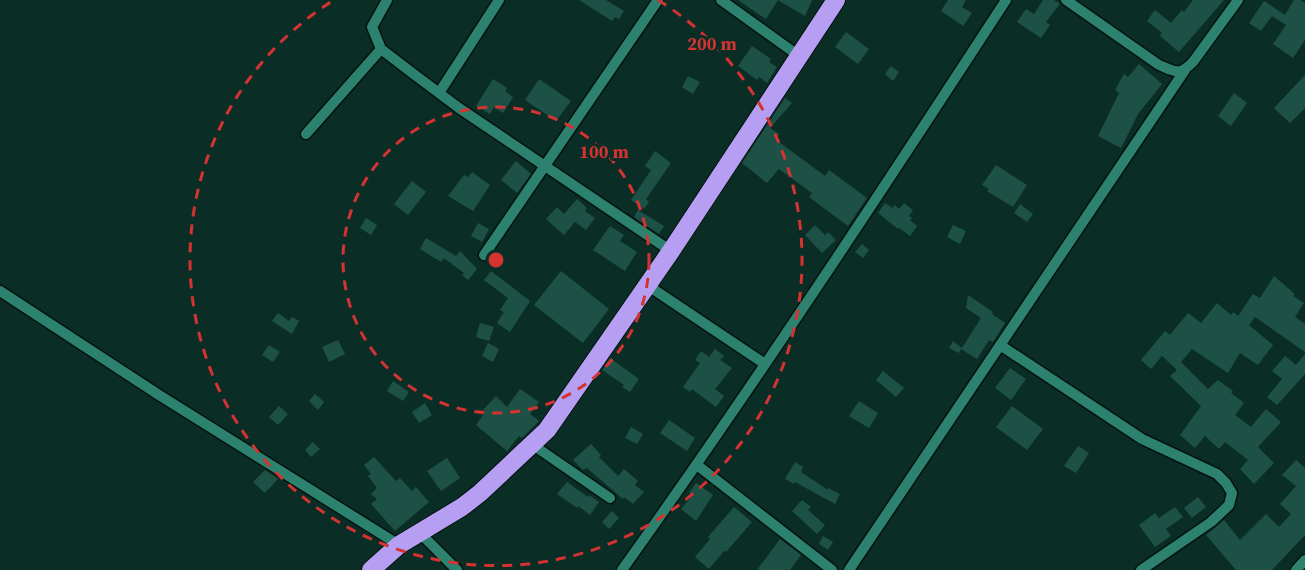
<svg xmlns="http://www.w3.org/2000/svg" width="1305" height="570" font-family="'Source Serif 4',serif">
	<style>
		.building { fill: #1e5145 }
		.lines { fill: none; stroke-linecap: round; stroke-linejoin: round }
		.street-casing { stroke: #05130f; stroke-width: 13 }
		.highway-casing { stroke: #05130f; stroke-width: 20 }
		.street { stroke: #2c816f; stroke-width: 10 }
		.highway { stroke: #b69ff3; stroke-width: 18 }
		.ring { fill: none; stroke: #d53232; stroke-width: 3; stroke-dasharray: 10 8 }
		.centre { fill: #d53232; stroke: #0a2e26; stroke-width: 3 }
		.ring-label { font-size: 18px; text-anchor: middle; font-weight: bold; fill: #d53232; stroke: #0a2e26; stroke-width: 6; stroke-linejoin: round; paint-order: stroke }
	</style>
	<rect width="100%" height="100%" fill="#0a2e26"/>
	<path class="building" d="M579,0h27l18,11 -5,8 -4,-2 -3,4z
		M738,0h74l-7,16 -27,-16 -12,19z
		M948,0h18l-4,7 10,6 -9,13 -22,-15z
		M1043,0h11l6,4 -14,18 4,3 -9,13 -24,-16 9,-13 8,5z
		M1193,0h31l-45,52 -19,-16 2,-3 -15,-12 8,-11 16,13 11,-13 2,2z
		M1294,0h7l4,3v37l-12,18 -20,-14 13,-19 -14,-9 -11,15 -12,-8 15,-22 21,14z
		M846,32l23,17 -11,15 -23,-17z
		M752,46l19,13 -2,3 8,5 -10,16 -8,-6 -2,3 -19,-14z
		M1139,64l23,20 -24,30 -17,34 -23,-12 21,-43 -4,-3 9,-16 4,3z
		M891,66l8,6 -6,9 -8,-7z
		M1305,75v33l-15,15 -16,-15z
		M688,76l12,6 -7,12 -11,-7z
		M493,79l14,9 -2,3 8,6 -10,16 -9,-6 -4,7 -14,-8z
		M539,79l32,22 -15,20 -31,-21z
		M1234,93l13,10 -16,23 -13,-10z
		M785,98l7,5 -22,25 9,6 -3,3 4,3 -1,2 46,34 4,-6 38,28 -19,28 -39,-29 3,-4 -33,-24 -12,14 -25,-20z
		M655,151l16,12 -25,36 3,3 -5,7 -13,-9 20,-30 -6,-4z
		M516,161l15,13 -14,19 -16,-13z
		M996,165l31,20 -14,22 -26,-16 2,-2 -7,-4z
		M472,172l18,13 -17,26 -25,-15 16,-21 4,2z
		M412,181l14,11 -18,23 -14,-11z
		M577,199l10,9 -2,3 10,7 -9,12 -11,-8 -11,13 -18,-16 11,-12 7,7z
		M885,203l8,5 2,-3 4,4 5,-6 9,7 -4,6 3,2 -2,2 7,6 -7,10 -11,-8 -1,1 -20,-16z
		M1020,204l13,10 -6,8 -13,-9z
		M638,210l26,16 -5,8 -25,-17z
		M366,218l11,7 -6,10 -11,-7z
		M478,223l11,6 -7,13 -11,-6z
		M815,225l10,10 3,-3 8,8 -14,13 -17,-18z
		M953,225l13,6 -6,13 -13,-7z
		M610,226l14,9 -4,6 17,11 -12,19 -32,-21z
		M426,238l30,18 4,-5 17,18 -9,11 -6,-5 2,-2 -20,-15 -3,4 -21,-13z
		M862,244l7,6 -6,8 -8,-6z
		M491,271l39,30 -20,31 -13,-9 7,-11 -4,-2 8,-12 -24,-18z
		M561,271l48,38 -26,34 -49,-38z
		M1274,276l21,18 -2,2 11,7 -9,14 10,7v28l-50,-35 -6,8 24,20 -15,20 -18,-12 -12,20 -36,-24 -11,13 27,27 10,-9 15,11 -2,2 13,10 -9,12 16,12 15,-18 15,13 -23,25 16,16 -20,21 -14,-15 8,-9 -23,-18 -6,7 -14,-13 -10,12 -15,-13 21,-29 -31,-30 7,-6 -15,-14 -11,13 -10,-9 24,-29 5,4 18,-22 13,10 16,-20 14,12 2,-3 5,4 15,-22 7,4z
		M968,295l25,17 -1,2 13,9 -12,19 -4,-2 -12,19 -16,-10 -2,4 -10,-5 4,-7 9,7 19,-30 -15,-10z
		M278,313l11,8 3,-4 7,4 -7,13 -20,-13z
		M480,323l14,4 -5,14 -13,-4z
		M338,340l7,14 -16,8 -7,-15z
		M488,343l11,6 -6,13 -11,-6z
		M269,345l11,7 -7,10 -11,-7z
		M715,349l9,7 -4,4 12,8 -17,21 9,7 -8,11 -24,-18 -2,3 -7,-5 17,-24 -5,-3 6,-9 8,6z
		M1305,354v20l-28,31 -10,-8 15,-18 -10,-8 13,-15 11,9z
		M610,358l29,21 -9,13 -8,-5 2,-2 -22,-15z
		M1010,368l16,11 -15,21 -16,-12z
		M883,371l21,17 -8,9 -20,-17z
		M393,381l16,11 -6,9 -16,-10z
		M520,389l19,13 -9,12 9,7 -17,17 -3,-2 -12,15 -31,-26 9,-13 -2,-2 13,-14 11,11z
		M315,394l9,8 -6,8 -9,-9z
		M859,401l19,12 -9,15 -20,-12z
		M425,403l7,12 -13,8 -7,-11z
		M279,406l9,8 -10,11 -9,-8z
		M1012,406l31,23 -16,21 -31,-23z
		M669,420l26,18 -8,13 -27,-18z
		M631,427l12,7 -6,10 -12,-6z
		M313,442l7,7 -9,8 -6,-7z
		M591,444l10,11 -2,2 19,19 6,-7 14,12 -3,4 9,7 -11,12 -9,-7 -1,2 -36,-31 -4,2 -10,-10z
		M1078,446l11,7 -13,20 -12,-7z
		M374,457l22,24 4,-3 12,13 4,-4 13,15 -34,29 -24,-27 6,-5 -6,-5 6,-6 -9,-12 3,-2 -7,-9z
		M447,458l13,20 -19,13 -14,-20z
		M1296,460l9,8v67l-33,35h-36l-30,-35 18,-15 16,20 26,-26 13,13 12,-13 -11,-10 16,-18 -14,-11z
		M795,462l8,5 -2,5 27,18v-2l12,6 -5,10 -40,-22 -1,2 -9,-5z
		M265,470l13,9 -13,14 -12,-11z
		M567,482l21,15 1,-2 10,7 -9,13 -12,-9 -1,2 -20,-14z
		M696,483l17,12 -17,26 -15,-12 12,-14 -4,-2z
		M1198,497l8,10 -14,11 -8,-10z
		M802,500l9,7 -3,3 17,15 -8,9 -25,-23z
		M734,507l18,15 -26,30 -2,-1 -15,18 -14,-12 15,-18 -2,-2z
		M1175,507l8,10 -17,12 5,7 -16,11 -16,-22 16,-12 4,5z
		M612,511l7,7 -10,11 -7,-7z
		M823,536l10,6 -5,8 -9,-6z
		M780,539l21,16 -11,15h-33z"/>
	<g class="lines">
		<defs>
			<path id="street" d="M387,0l-15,27 9,22 30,23 48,36 212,143
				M721,0l78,56
				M1066,0l93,65c17,7 20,11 34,-3l45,-62
				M439,93l60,-93
				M306,134l75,-85
				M484,255l174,-255
				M647,285l118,79
				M0,291l159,104 240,150
				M1000,345l142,94 75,35 9,9 6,10 -3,12 -18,17 -70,48
				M533,445l77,53
				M697,465l135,105
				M419,532l38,38
				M622,570c133,-186 259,-378 384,-570
				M849,570l336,-500
				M1296,570l9,-10"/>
			<path id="highway" d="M371,570l28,-25 63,-38 18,-14 67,-63 124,-179 165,-251"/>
		</defs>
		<use href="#street" class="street-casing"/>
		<use href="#highway" class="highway-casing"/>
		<use href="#street" class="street"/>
		<use href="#highway" class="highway"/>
	</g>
	<g class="ring">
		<circle cx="496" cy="260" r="153"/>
		<path d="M658 0A306 306 0 1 1 334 0"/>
	</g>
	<circle cx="496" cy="260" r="9" class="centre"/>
	<g class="ring-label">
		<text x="712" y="50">200 m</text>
		<text x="604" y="158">100 m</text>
	</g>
</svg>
